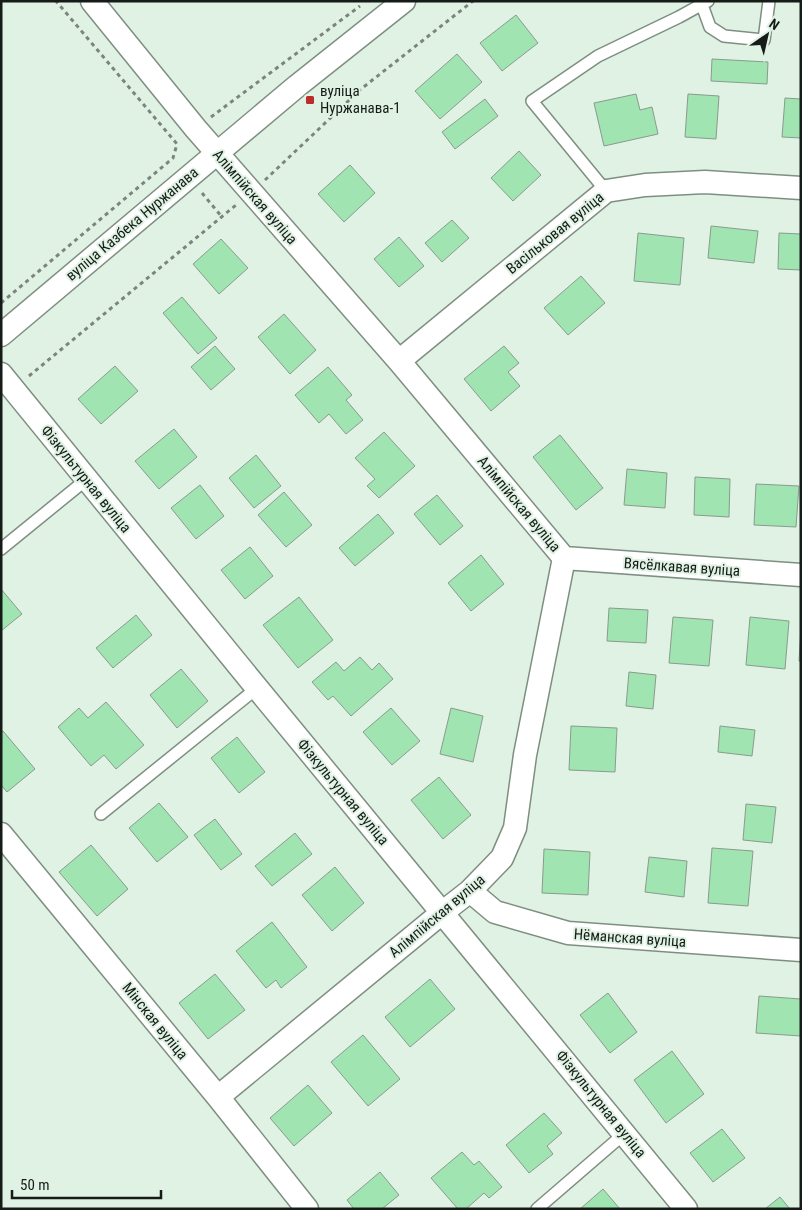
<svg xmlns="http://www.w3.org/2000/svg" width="802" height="1210" font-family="'Roboto Condensed',sans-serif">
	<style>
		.building { fill: #9fe4b1; stroke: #8a9b8d }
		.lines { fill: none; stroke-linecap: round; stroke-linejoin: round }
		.service-casing { stroke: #7e8f82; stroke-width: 14 }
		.minor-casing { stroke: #7e8f82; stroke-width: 25 }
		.path { stroke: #7a867d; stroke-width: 3; stroke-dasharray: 4 4; stroke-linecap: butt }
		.service { stroke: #fff; stroke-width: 11 }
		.minor { stroke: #fff; stroke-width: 22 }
		.poi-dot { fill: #bb2c2b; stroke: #e0f2e4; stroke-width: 2 }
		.labels { text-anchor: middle; stroke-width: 4; stroke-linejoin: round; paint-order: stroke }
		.poi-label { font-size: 15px; fill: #151b16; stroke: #e0f2e4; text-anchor: start }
		.street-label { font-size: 15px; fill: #151b16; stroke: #e0f2e4 }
	</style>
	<rect width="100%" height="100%" fill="#e0f2e4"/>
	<path class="building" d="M516,15l22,28 -36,28 -22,-28z
		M457,54l25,28 -42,37 -25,-28z
		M712,59l56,3 -1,22 -56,-3z
		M636,94l4,16 12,-3 6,27 -54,12 -10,-43z
		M688,94l31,2 -3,43 -31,-2z
		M785,98l16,1v39l-19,-1z
		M485,99l13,17 -43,33 -13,-17z
		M519,151l22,24 -28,26 -22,-23z
		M350,165l25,28 -31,29 -26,-28z
		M452,220l17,18 -27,24 -17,-19z
		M711,226l47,5 -4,32 -46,-5z
		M638,233l46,5 -4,47 -46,-4z
		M779,233l22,1v36l-23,-1z
		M399,237l25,29 -25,21 -25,-28z
		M221,239l27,29 -29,26 -26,-30z
		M581,276l24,27 -37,32 -24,-27z
		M182,297l35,41 -19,16 -35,-41z
		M284,314l32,36 -26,24 -32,-37z
		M215,346l20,23 -24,21 -20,-23z
		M504,346l15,17 -11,9 12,14 -29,25 -27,-32z
		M115,366l23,25 -37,33 -23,-25z
		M328,367l24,28 -6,5 17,20 -17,14 -17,-20 -10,9 -24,-28z
		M174,429l23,28 -38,32 -24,-28z
		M384,432l31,34 -36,32 -12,-12 8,-7 -20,-21z
		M560,435l43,53 -27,22 -43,-53z
		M256,455l25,31 -27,22 -25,-30z
		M627,469l40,4 -2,35 -41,-3z
		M695,477l35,2 -1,38 -35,-2z
		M756,484l43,2 -3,41 -42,-2z
		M200,485l24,31 -28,23 -25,-31z
		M284,492l28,33 -26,22 -28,-32z
		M437,495l26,31 -23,19 -26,-31z
		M378,514l16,19 -39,33 -16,-18z
		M250,547l23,29 -28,23 -24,-29z
		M481,555l23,29 -33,27 -23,-28z
		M1,589l21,25 -21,17z
		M299,597l34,43 -35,28 -35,-43z
		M609,608l39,2 -2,33 -39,-2z
		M136,615l16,20 -39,33 -17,-20z
		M673,617l40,3 -4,46 -40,-3z
		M750,617l39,4 -4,48 -39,-4z
		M801,628v34l-2,-1z
		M360,657l12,13 7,-7 14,16 -42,37 -18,-20 -5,4 -16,-18 24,-20 8,9z
		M181,669l27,32 -31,27 -27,-33z
		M629,672l27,3 -3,34 -27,-3z
		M106,702l38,43 -28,24 -12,-14 -13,11 -33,-39 21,-19 9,10z
		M391,708l29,33 -28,24 -29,-33z
		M451,708l32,8 -10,46 -33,-8z
		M571,726l46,2 -2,44 -46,-2z
		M720,726l35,4 -3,26 -34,-4z
		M3,731l32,38 -28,23 -6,-7v-53z
		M237,737l28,35 -26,21 -28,-35z
		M439,777l32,38 -28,24 -32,-39z
		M159,803l29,34 -31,25 -28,-34z
		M746,804l30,3 -4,36 -29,-3z
		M215,819l27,35 -21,16 -27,-35z
		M295,833l17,21 -40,32 -17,-20z
		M91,845l37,44 -31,27 -38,-44z
		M712,848l41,3 -5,55 -40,-3z
		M544,849l46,3 -2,43 -46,-2z
		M649,857l38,4 -3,36 -39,-5z
		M335,867l29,36 -32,28 -30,-36z
		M272,922l35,45 -26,21 -5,-8 -10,8 -30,-37z
		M215,974l30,36 -37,29 -29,-36z
		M430,979l25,30 -45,38 -25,-30z
		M608,993l29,39 -27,21 -30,-38z
		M759,996l42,3v37l-45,-3z
		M363,1035l37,44 -32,27 -37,-44z
		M672,1051l32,43 -38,29 -32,-43z
		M308,1085l24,28 -38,33 -24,-28z
		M544,1113l18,20 -15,13 6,8 -24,19 -23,-28z
		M722,1129l23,29 -32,24 -23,-29z
		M462,1152l12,13 5,-4 23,26 -13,11 -5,-5 -18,16h-8l-27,-31z
		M380,1172l19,23 -17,14h-28l-7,-9z
		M603,1189l17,20h-40z
		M780,1197l10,12h-25z"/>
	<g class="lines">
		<defs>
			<path id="service" d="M702,5l8,22 14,9 40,4 5,-39
				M606,191l-74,-90 66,-45 81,-39 29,-16
				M1,549l86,-70
				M101,814l156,-126
				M537,1209l88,-76"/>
			<path id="minor" d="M92,1l104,128 203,232 165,197 -39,197 -10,73 -13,30 -32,33 -27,21 -225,185
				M1,335l296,-249 107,-85
				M399,361l207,-170 39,-6 60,-3 96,6
				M1,374l256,314 429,521
				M564,558l237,17
				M1,834l217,263 89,112
				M470,891l25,21 73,21 233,17"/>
		</defs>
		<use href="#service" class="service-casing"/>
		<use href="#minor" class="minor-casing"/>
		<path class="path" d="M211,117l149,-111
			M265,180l96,-91 112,-88
			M202,193l20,24
			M1,303l172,-145 4,-14 -121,-143
			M29,376l207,-171"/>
		<use href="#service" class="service"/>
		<use href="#minor" class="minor"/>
	</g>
	<rect class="poi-dot" x="305" y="95" width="10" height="10" rx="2.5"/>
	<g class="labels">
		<g class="poi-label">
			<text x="320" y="96">вуліца<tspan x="320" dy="17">Нуржанава-1</tspan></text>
		</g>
		<g class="street-label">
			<text transform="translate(255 197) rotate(49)" y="5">Алімпійская вуліца</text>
			<text transform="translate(132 224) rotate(-40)" y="5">вуліца Казбека Нуржанава</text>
			<text transform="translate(555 233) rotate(-39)" y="5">Васільковая вуліца</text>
			<text transform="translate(86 479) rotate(51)" y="5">Фізкультурная вуліца</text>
			<text transform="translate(519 504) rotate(50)" y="5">Алімпійская вуліца</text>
			<text transform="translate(682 567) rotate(4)" y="5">Вясёлкавая вуліца</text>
			<text transform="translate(343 792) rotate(50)" y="5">Фізкультурная вуліца</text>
			<text transform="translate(437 916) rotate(-40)" y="5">Алімпійская вуліца</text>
			<text transform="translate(630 938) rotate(4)" y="5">Нёманская вуліца</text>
			<text transform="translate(155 1021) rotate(51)" y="5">Мінская вуліца</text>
			<text transform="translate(601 1104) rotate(51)" y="5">Фізкультурная вуліца</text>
		</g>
	</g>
	<rect width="802" height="1210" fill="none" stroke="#151b16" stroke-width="5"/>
	<g transform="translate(767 35) rotate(34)" stroke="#e0f2e4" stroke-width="4" paint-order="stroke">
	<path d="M0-4L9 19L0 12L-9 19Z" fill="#151b16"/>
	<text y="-8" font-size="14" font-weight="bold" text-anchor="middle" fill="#151b16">N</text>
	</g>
	<path d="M12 1190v8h149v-8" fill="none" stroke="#151b16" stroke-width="2.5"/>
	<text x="20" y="1190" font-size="15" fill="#151b16" stroke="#e0f2e4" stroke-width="4" paint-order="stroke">50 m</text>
</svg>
